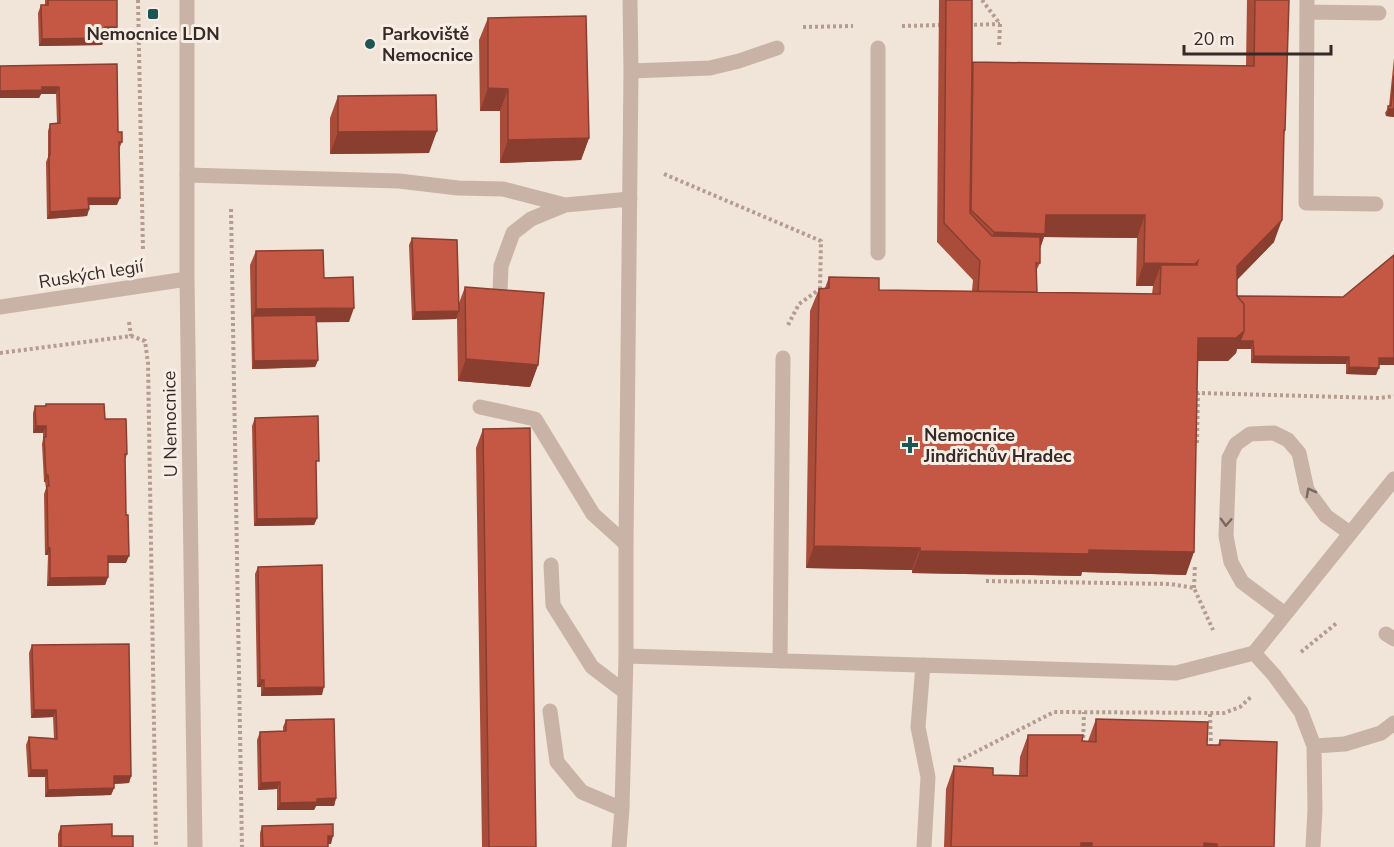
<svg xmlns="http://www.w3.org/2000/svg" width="1394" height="847" font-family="'Nunito Sans',sans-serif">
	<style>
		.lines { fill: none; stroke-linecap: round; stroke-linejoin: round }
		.path { stroke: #b49c90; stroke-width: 4; stroke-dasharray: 3 3; stroke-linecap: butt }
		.lane { stroke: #c9b3a6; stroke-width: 15 }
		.street { stroke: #c9b3a6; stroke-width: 15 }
		.wall { fill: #a94c3a; fill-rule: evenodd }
		.shaded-wall { fill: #893e30 }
		.building { fill: #c45844; stroke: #893e30; stroke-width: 1.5 }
		.oneway { stroke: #786860 }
		.poi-dot { fill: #1d5554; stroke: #f9eee5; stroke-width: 2 }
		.labels { text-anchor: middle; stroke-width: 6; stroke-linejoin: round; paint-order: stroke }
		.poi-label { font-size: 18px; font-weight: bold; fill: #352a27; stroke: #f9eee5; text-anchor: start }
		.street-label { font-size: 18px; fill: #352a27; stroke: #f9eee5 }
	</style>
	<rect width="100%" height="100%" fill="#f1e4d9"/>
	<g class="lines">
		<path class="path" d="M138,0l5,251
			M982,0l18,24 -1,24
			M968,25l32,-1
			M902,26l41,-1
			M803,27l50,-1
			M664,174l157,67 -1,48
			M231,209l11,638
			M129,322l2,14
			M788,325l11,-21 21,-15h2
			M0,353l131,-17 14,5 3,22 8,484
			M1197,443l1,-50 182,5 14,-2
			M986,581l185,3 23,4 19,42
			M1194,588l1,-24
			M1301,652l37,-30
			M1210,714l1,35
			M1083,744l1,-32
			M958,761l96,-49 170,1 16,-6 11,-10"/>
		<path class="lane" d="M1307,0l-1,203 70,1
			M1307,12l72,1
			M878,48v205
			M631,71l79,-3 29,-7 38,-13
			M187,175l212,6 59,7 45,1 62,16
			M500,292l1,-26 12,-33 18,-14 34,-14 65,-6
			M480,407l55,12 58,95 33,30
			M551,565l2,40 39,62 33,25
			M1285,614l-43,-32 -11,-20 -5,-26 3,-78 7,-14 14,-10 24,-1 14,7 11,13 8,37 19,26 24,17
			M1386,634l8,5
			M1254,653l20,22 27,37 13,34 1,64 -2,37
			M626,656l550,17 78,-20 140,-174
			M780,661l3,-303
			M923,665l-5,62 10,50 -4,70
			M550,711l7,51 25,30 40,17
			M1314,746l31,-2 36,-11 13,-10
			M619,847l3,-38 4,-153v-112l5,-473 -1,-71"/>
		<path class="street" d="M187,0v279l8,568
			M0,307l187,-28"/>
	</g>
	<path class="wall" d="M45,0h72v27l-2,7h-10l-3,11 -63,1 -1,-33 3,-8h4z
		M939,0h33v65l1,-3 273,4 1,-66h42l-4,130 -1,5 -10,107 -37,38v16l157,69h-15l-3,10 -30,-1v-10l-95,-1v-14h-14l-1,4 -8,8h-30l-12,214 -104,-3 -1,4 -169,-3v-3l-106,-2 4,-257 9,-22 6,-1 4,-11 50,13 93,1 1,-11 -36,-38zM1044,237l93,1 -1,48h17l-1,8 -115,-2 -1,-21 4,-8v-14z
		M488,18l101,120 -8,22 -81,3v-52h-20l-1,-71z
		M1394,58v59l-8,-1 -1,-3 4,-7z
		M117,64l1,68 4,10 -3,7 -2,56h-28v4l-2,7 -40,3 -1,-57 2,-5v-26l2,-7 7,-1 -1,-29h-15l-2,4h-39z
		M338,96l91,57 -99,1v-36z
		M412,238l47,65 6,-16 73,78 -8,22 -72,-6 -1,-63 -1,1 -44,1 -3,-75z
		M256,251l68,27 25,44h-32l1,38 -3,7 -63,2 -2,-104z
		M35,406l70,13 22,35 -2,6 1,103h-18v14l-3,8 -58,1 1,-31h-3l-1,-61 2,-6 -1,-6h-1l-2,-38 1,-5v-6h-10v-20z
		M255,418l61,50 1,50 -3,7 -60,1 -2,-100z
		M483,429l53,418h-54l-6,-399z
		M258,567l64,128 -61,1v-9h-4l-2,-113z
		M32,645l99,131 -2,7 -15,1v4l-3,7 -66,2v-20h-17l-2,-32 3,-8 25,1 -1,-21 -22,1 -2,-65z
		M1096,719l111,26h11l2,-5 54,107h-330l2,-58 8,-23 39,9 26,1 1,-19 8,-22 60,6z
		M286,720l50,78 -2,8h-18l-2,4h-37v-21l-19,1 -1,-50 3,-8 23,-1v-4z
		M61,826l51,10 21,11h-75v-13z
		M262,826l69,18h-3v3h-68v-14z"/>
	<path class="shaded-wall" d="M105,27h12l-2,7h-13z
		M105,38l-3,7 -63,1 3,-7z
		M42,87h17l-3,7h-15l-2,4h-39v-7z
		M488,88l20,1 -8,22h-20z
		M1388,109h6v8l-8,-1z
		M437,131l-8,22 -99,1 8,-22z
		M589,138l-8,22 -81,3 8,-23z
		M88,198h32l-3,7h-31z
		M89,209l-2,7 -40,3 3,-7z
		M1046,215h99l-8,23 -93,-1 -7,19 -51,-1 8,-23z
		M1282,220l-8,22 -45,46 8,-22z
		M1198,261l-9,22 -28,-18 -8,21h-17l8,-23z
		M354,308l-5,14 -96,1v-7l3,-7z
		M459,311l-3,8 -44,1 3,-8z
		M1244,331l9,10 -2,8h-14l-1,4 -8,8h-38l8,-23z
		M1254,356l95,1 -3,7 -95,-1z
		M1379,358h15v7h-17z
		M466,359l72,6 -8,22 -72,-6z
		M318,360l-3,7 -63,2 2,-8z
		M1349,367l30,1 -3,7 -30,-1z
		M36,426h10l-3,7h-10z
		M46,475h2l-3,7h-1z
		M317,518l-3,7 -60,1 3,-7z
		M814,546l106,2 -8,22 -106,-2z
		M48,547l2,1 -2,7h-3z
		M1089,550l105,2 -8,23 -104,-3 -1,4 -169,-3 8,-22z
		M108,556h21l-3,7h-21z
		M108,577l-3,8 -58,1 3,-8z
		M260,680h4l-3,7h-4z
		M324,687l-2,8 -61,1 3,-8z
		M34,710h22l-3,7 -22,1z
		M31,770h16l-2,7h-17z
		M114,776h17l-2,7 -18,1z
		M280,782l-3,7 -19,1 3,-7z
		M114,788l-3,7 -66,2 3,-7z
		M336,798l-2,8h-18l-2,4h-37l3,-7 37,-4z
		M328,836h5l-2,8h-5z
		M1081,843h11l-1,4h-12z
		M1204,843l13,1 -1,3h-13z"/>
	<path class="building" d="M48,0h69v27h-12v11l-63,1 -1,-34h7z
		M946,0h26v65l-2,148 22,23 48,1v26h-4l1,29 -59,-1 2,-30 -36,-38z
		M1255,0h34l-4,130h-1l-2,90 -45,46v30l7,8v27l-8,7h-38l-4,214 -105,-2v4l-169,-3v-3l-106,-2 5,-257 10,-1v-11l50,1v12l281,4 1,-29h36l1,-4 -3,3 -51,-1 1,-48h-99l-1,19 -51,-2 -23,-22 2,-148 281,4z
		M586,16l3,122 -81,2v-51l-20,-1v-70z
		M117,64l1,68h4v10h-3l1,56h-32l1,11 -39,3 -1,-57h1v-31l10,-1 -1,-36h-17v3l-42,1v-25z
		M1394,76v33h-6v-3h3z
		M436,95l1,36 -99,1v-36z
		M412,238l45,2 2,71 -44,1z
		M323,250l1,28 29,-1 1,31 -98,1v-58z
		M1394,255v103h-15v10l-30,-1v-10l-95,-1 -1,-15h-13l4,-10v-27l-7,-8 106,1z
		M465,287l79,6 -6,72 -72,-6z
		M316,315l2,45 -64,1 -1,-45z
		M46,404h58l1,15h21l1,35h-2l1,61h2l1,41h-21v21l-58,1v-30l-2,-1 -1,-61h2l-1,-11h-2l-2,-38h2v-11h-10l-1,-20h11z
		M318,416l1,45h-3l1,57 -60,1 -2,-101z
		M530,428l6,419h-47l-6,-418z
		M322,565l2,122 -60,1v-8h-4l-2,-113z
		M129,644l2,132h-17v12l-66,2 -1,-20h-16l-2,-33 28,2 -1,-29h-22l-2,-65z
		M334,719l2,79 -19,1v3l-37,1v-21l-19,1 -1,-51 26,-1v-11z
		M1096,719l112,3 -1,23h13v-5l57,2 -3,105h-57v-3l-13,-1v4h-112v-4h-11v4h-130l3,-81 39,2v7l34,1 1,-41h55l-1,6 14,1z
		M112,824v12h21v11h-72v-21z
		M333,824v12h-5v11h-65l-1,-21z"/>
	<defs><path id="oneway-chevron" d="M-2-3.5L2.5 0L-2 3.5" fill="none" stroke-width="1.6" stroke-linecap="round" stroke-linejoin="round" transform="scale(1.5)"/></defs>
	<g class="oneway">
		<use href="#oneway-chevron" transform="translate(1310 492) rotate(-118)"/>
		<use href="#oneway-chevron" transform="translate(1226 522) rotate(92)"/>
	</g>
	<g class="poi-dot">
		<rect x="147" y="8" width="12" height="12" rx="3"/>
		<circle cx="370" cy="44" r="6"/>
		<path d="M907 436h6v6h6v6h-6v6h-6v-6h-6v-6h6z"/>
	</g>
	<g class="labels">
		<g class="poi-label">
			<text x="153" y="40" text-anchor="middle">Nemocnice LDN</text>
			<text x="382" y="40">Parkoviště<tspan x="382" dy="21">Nemocnice</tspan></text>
			<text x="924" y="441">Nemocnice<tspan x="924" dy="21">Jindřichův Hradec</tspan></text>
		</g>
		<g class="street-label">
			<text transform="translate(91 274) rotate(-9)" y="6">Ruských legií</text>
			<text transform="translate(170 424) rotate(-91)" y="6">U Nemocnice</text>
		</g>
	</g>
	<path d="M1184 45v9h147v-9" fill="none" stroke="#352a27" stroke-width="3"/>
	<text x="1193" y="45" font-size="18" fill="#352a27" stroke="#f9eee5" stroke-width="4.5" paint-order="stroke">20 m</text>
</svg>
